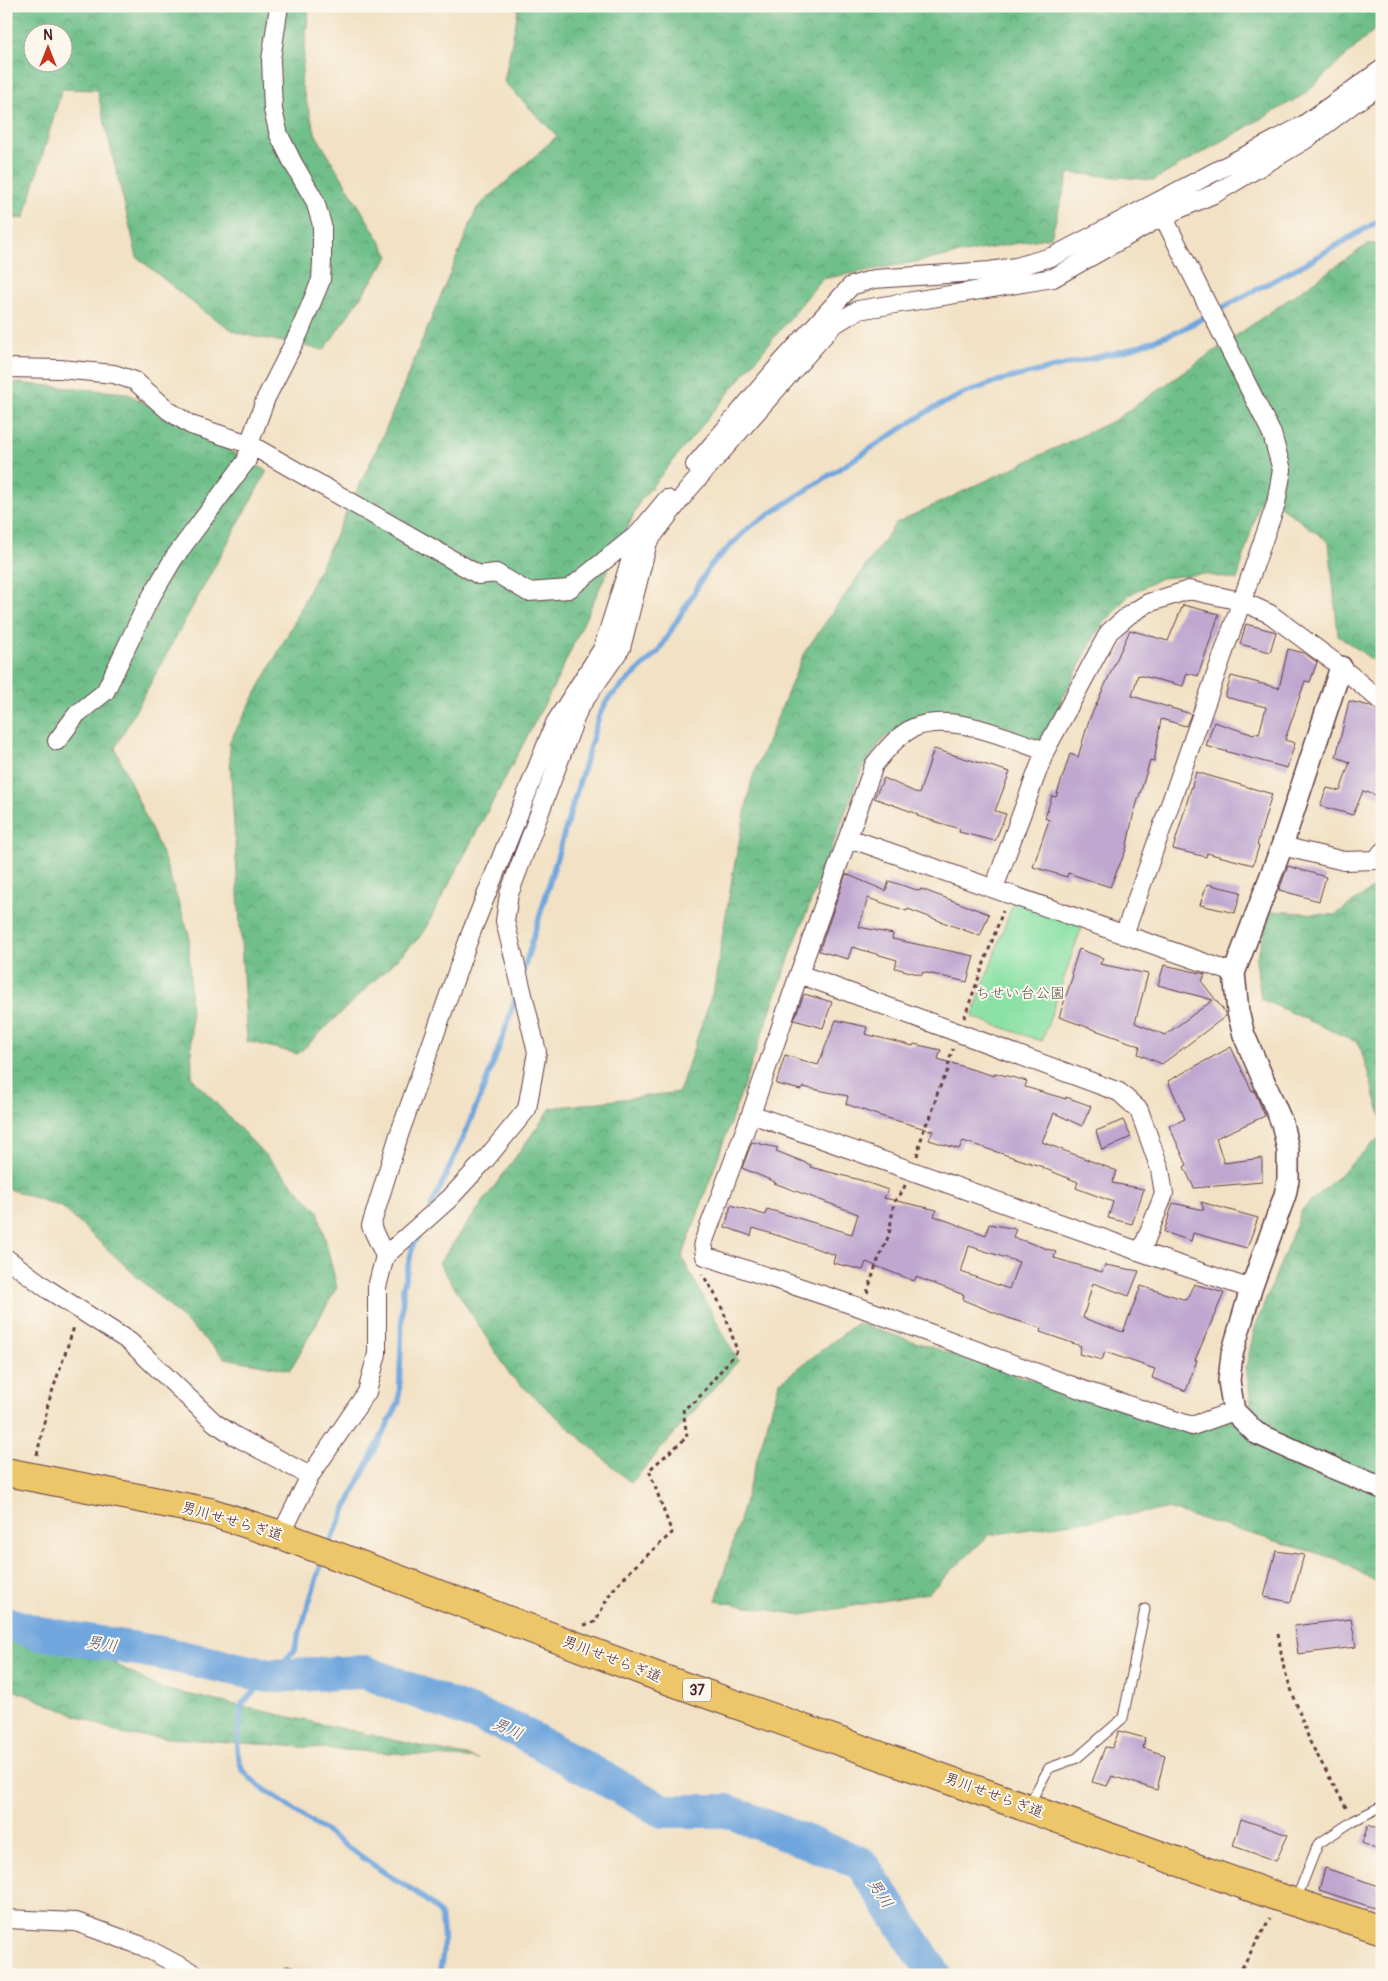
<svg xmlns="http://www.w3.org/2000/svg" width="1388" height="1981" font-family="Pangolin,'Klee One',sans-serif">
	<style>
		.forest { fill: url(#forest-crowns); stroke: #5c6f5a; fill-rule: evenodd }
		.park { fill: #8ae1a5; stroke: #6a8068 }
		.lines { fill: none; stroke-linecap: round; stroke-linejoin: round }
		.stream { stroke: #70a6dd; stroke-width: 5.5 }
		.river { stroke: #70a6dd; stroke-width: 34 }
		.building { fill: #bfa7d0; fill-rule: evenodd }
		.service-casing { stroke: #633c42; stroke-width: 11 }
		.minor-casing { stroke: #633c42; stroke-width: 20 }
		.tertiary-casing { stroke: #633c42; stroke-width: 24 }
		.primary-casing { stroke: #633c42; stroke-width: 30 }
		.path { stroke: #633c42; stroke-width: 3; stroke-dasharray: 4 4; stroke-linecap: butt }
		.service { stroke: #fff; stroke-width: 9 }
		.minor { stroke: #fff; stroke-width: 18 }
		.tertiary { stroke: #fff; stroke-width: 21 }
		.primary { stroke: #ecc669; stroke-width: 28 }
		.labels { text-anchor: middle; stroke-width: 4; stroke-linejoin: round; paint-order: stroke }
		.shield { fill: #fbf7ec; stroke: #7f6065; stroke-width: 1 }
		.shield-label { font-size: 14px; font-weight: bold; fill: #4a1f2b }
		.park-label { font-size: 15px; fill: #5d5950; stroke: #fbf7ec }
		.street-label { font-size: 15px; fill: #4a1f2b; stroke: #fbf7ec }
		.water-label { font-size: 16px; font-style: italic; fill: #595572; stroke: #fbf7ec }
	</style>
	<defs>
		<pattern id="forest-crowns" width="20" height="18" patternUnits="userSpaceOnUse" patternTransform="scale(1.25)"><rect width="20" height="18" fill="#6fbf8a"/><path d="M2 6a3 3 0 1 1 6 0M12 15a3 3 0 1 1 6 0" fill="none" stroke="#5d9b71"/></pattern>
	</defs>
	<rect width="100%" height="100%" fill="#fbf7ec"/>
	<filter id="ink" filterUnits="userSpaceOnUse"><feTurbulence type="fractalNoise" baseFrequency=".02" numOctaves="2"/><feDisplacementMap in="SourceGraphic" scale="10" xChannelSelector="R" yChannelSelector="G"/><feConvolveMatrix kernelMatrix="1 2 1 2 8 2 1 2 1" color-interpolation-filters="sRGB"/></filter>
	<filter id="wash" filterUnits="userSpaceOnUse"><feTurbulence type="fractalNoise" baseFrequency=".0096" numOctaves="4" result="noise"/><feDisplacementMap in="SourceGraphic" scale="20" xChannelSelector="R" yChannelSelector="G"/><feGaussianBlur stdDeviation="1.12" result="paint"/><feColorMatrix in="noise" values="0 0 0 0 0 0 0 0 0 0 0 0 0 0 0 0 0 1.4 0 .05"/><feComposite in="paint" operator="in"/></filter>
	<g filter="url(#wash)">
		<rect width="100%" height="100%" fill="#f2e1c4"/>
		<path class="forest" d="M6,6h303l-8,77 15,52 73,121 -65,94 -87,-17 -33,-21 -67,-55 -40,-167 -35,-1 -38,129 -18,1zM32,32h30v30h-30z
			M519,6h863v17l-79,72 -149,85 -85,-7 -18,64 -229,42 -182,222 -84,181 -134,253 -124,119 -51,-13 -18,-298 60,-111 93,-194 95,-230 80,-72 -53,-54z
			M1368,244h14v423l-44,-32 -9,-93 -67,-49 -25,87 -34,-6 -42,4 -32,17 -31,35 -58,112 -91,-28 -37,7 -28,17 -22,31 -71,184 -109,305 56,103 -107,122 -120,-107 -72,-113 112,-155 128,-16 35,-104 19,-116 19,-93 52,-126 92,-130 219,-103z
			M6,382l120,11 141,78 -152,277 48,108 26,78 3,144 126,133 19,76 -47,83 -65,-12 -163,-151 -56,-19z
			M1382,882v237l-23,-76 -98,-44 -5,-39 15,-49 64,4z
			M1382,1135v450l-45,-26 -170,-50 -178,26 -61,58 -127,22 -85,-14 63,-218 78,-60 338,110 57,-22 -6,-44 9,-40 47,-117z
			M6,1611l34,11 119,66 320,71 -354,-24 -119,-48z"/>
		<path class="park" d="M1015,897l68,26 -41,118 -70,-24z"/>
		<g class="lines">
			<path class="stream" d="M523,972l76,-256 9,-17 50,-47 52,-86 38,-38 182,-118 35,-17 33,-12 129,-31 52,-19 127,-68 76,-44
				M431,1207c34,-71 63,-138 86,-214
				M329,1545l27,-58 43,-85 4,-114 10,-43 5,-9
				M323,1558l-29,93 -52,53 -5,47 5,19 16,15 133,92c14,7 34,21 45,32 11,12 8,51 2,66"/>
			<path class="river" d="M6,1623l33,10 122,20 108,23 96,-4 151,58 147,81h64l134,52 74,112"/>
		</g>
		<g id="blocks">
			<path class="building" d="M1183,605l36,9 -21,62 -11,-3 -4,13 -45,-11 -6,21 59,18 -5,12 -25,-7 -7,43 -4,-1 -17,55 -7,34 -16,37 -42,-14 -1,4 -34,-10 16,-47 -4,-2 7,-22 4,1 14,-43 8,3 11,-37 41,-90 38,11z
				M1246,624l30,8 -6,20 -30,-8z
				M1288,649l16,4 13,9 -7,20 -5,-1 -20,59 10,3 -8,25 -81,-22 8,-24 40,13 1,-2 4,1 7,-27 -41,-10 6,-21 48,12z
				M1349,701l21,5 12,6v85l-19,-6 -10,24 -33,-9 7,-18 13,3 10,-29 -14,-5z
				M934,749l76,23 -15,39 11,3 -11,27 -36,-9 1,-3 -43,-13 1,-2 -44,-16 10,-20 35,16z
				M1196,772l76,22 -15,51 2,1 -6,19 -46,-12 -1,4 -33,-8z
				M1288,866l38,11 -7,24 -40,-11z
				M846,874l40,17 3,-10 31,10 1,-2 68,25 -9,22 -72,-27 -1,2 -39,-13 -9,29 34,7 -1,5 82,17 -7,26 -44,-10 -1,3 -27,-7 2,-8 -45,-13 -4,12 -29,-8z
				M1207,884l34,8 -6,21 -35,-8z
				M1079,949l24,9 -3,6 48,10 -13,49 30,12 48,-35 -55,-15 6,-20 41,9 -3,8 23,30 1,4 -64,48 -24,-10 2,-8 -81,-29 14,-42 -2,-1z
				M804,994l28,8 -9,26 -29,-8z
				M836,1020l31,7 -2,7 48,12 1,-2 27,6 -3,9 56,17 1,-3 32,8 -2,6 41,12v-2l25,9 -9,20 -28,-13 -12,29 75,29 -5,12 32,6 -12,35 -24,-6 5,-16 -37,-14 2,-6 -35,-14v-1l-80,-26 -4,8 -30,-9 4,-9 -56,-16 -31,-11 2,-8 -45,-9 -2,3 -25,-6 9,-29 33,10z
				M1231,1047l21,44 2,-1 11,26 -49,22 8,25 38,-5v24l-68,6 -10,-21 3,-2 -18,-39 16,-7 -17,-38z
				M1123,1120l8,17 -29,13 -6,-19z
				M752,1142l26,6 -2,3 35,14 -1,2 50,13 28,10 -4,8 53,12 -3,6 52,19 3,-11 27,5 -3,8 43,15 -2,6 48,14 3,-7 34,6 -10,25 -36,-13 -10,35 40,14 18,-46 45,14 8,-16 30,9 -29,67h2l-11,31 -34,-13 3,-9 -50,-17 -3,8 -23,-6 2,-8 -41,-14 1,-4 -33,-10 -45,-18 1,-5 -48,-18 -2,4 -48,-19 -3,8 -30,-7 2,-8 -46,-16 -36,-11 -2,8 -26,-9 6,-22 34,10 2,-6 85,25 6,-20 -84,-31 1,-1 -33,-14zM969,1246l50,16 -10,27 -48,-17z
				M1201,1202l57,16 -11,30 -54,-15 -2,8 -27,-9 9,-29 31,7z
				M1276,1551l28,4 -13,47 -27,-5z
				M1351,1619l5,28 -58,7 -4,-28z
				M1119,1731l26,7 -2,10 22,7 -8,35 -45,-14 -5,10 -15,-4 13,-35 7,1z
				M1241,1819l47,16 -12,26 -43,-15z
				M1368,1825l14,6v21l-20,-9z
				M1325,1868l57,19 -8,21 -55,-18z"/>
		</g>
	</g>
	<g filter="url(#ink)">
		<use href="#blocks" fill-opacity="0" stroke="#633c42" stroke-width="1"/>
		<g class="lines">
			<defs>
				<path id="service" d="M1028,1806l21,-38 28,-10 46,-40 22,-109
					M1296,1900l22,-56 35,-23 29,-15
					M283,1975l5,-4 9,4"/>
				<path id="minor" d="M6,368l54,1 54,5 21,7 34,30 22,14 58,19 230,131 17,-2 32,19 41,-3 70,-56 28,-34
					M695,465l86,-102 70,-77 23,-7 116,-8 26,-4 38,-11 248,-130 80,-57
					M57,741l20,-27 28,-22 43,-90 26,-44 73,-98 2,-16 17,-46 33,-65 22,-53 1,-20v-35l-7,-24 -22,-38 -14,-28 -6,-25 -2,-50 8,-54
					M1045,751c-37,-12 -94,-40 -132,-23 -16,8 -28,23 -39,37l-75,209 -48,140 -48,129 2,13 157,52 221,82 109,36 42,-15
					M849,838l385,135
					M1282,846l62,15 32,-1 6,-8
					M994,888l51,-137 64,-119 20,-17 19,-12 41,-13 52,11 29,13 71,53 41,35
					M1124,935l152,-431 6,-34 -10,-36 -109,-218
					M799,974l320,118 20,18 21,59 4,25 -23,58
					M751,1114l390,138 110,37
					M385,1256l-14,-30 28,-91 72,-202 84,-210 48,-75 36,-115
					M6,1258l43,32 81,52 85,81 20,13 75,40
					M281,1535l29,-59 57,-84 10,-38v-67l8,-31 64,-57 37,-40 41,-50 10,-57 -32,-131 4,-27 70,-186 42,-60 27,-106 39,-51 146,-166 25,-15 195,-32 110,-62 53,-23 89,-53 48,-36 29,-19
					M6,1919l70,3 66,24 55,29"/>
				<path id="tertiary" d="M1341,667l-59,179 -48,127 4,39 6,23 38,88 6,27v30l-3,15 -34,94 -19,65 -3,27 5,30 22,22 75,34 51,21"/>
				<path id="primary" d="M6,1472l204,40 71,23 386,145 614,218 101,32"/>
			</defs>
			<use href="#service" class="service-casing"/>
			<use href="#minor" class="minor-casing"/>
			<use href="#tertiary" class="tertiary-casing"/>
			<use href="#primary" class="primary-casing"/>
			<path class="path" d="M964,1018l39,-107
				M917,1156l7,-28 7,-12 7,-25 10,-21 1,-10 4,-11
				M867,1293l9,-28 13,-30 5,-33 9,-11 2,-6
				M37,1455l11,-51 26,-77
				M584,1625l11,-3 16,-30 23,-25 38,-34 -23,-63 38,-33 -4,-28 13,-8 41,-50c-10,-32 -16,-50 -35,-77
				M1278,1634l6,35 26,73 38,69
				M626,1975l14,-5 5,5
				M1238,1975l32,-57"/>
			<use href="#service" class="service"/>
			<use href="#minor" class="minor"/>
			<use href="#tertiary" class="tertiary"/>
			<use href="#primary" class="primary"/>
		</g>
	</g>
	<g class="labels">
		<rect class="shield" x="683" y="1678.5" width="28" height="23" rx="4"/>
		<g class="shield-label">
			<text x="697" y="1695">37</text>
		</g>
		<g class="park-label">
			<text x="1020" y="998">ちせい台公園</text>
		</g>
		<g class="street-label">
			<text transform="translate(232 1521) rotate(16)" y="5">男川せせらぎ道</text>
			<text transform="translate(612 1659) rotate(21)" y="5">男川せせらぎ道</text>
			<text transform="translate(994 1795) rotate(20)" y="5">男川せせらぎ道</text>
		</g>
		<g class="water-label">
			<text transform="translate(102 1643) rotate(9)" y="6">男川</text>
			<text transform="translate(508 1728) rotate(24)" y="6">男川</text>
			<text transform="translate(881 1893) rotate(57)" y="6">男川</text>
		</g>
	</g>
	<rect width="1388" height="1981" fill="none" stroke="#fbf7ec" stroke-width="25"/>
	<g transform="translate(48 48)"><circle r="24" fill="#fbf7ec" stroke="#b4a19f"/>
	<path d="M0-4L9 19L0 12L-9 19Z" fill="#c8321e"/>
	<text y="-8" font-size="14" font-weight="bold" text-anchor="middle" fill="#4a1f2b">N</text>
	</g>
</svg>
